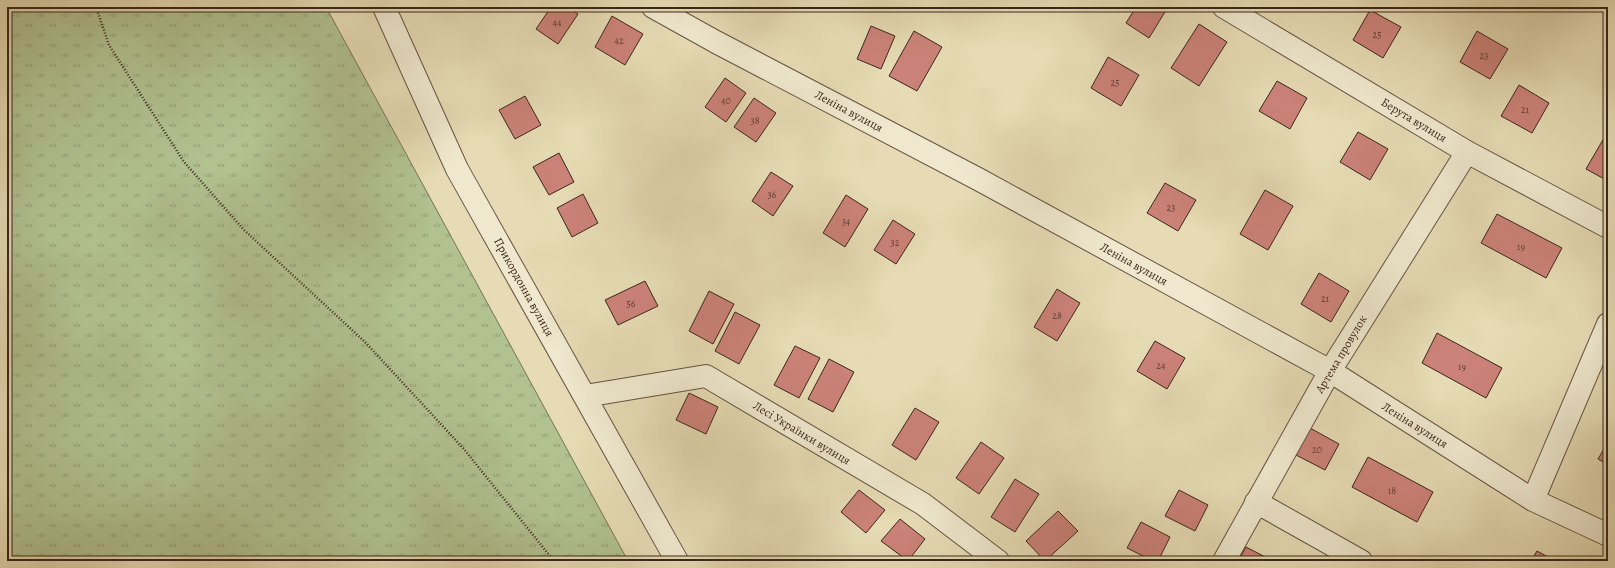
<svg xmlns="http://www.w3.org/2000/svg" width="1615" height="568" font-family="Alegreya,serif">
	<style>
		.park { fill: url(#park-tufts); stroke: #767456 }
		.building { fill: #cb8278; stroke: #3b261c }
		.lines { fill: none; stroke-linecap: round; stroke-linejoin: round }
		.minor-casing { stroke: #665342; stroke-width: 24 }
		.path { stroke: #3b261c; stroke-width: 2.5; stroke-dasharray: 1 2; stroke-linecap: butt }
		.minor { stroke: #efe8ce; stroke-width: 22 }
		.labels { text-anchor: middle; stroke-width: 3; stroke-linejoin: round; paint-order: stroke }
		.number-label { font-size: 10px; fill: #5f3d33 }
		.street-label { font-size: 12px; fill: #3b261c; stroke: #efe8ce }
	</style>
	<defs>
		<pattern id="park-tufts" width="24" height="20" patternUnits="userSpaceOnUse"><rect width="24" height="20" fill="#b1c190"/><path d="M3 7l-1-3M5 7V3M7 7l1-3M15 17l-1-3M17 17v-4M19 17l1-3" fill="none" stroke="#919d75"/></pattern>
	</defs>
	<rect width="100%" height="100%" fill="#e6dbb4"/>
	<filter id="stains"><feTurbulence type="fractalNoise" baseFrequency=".005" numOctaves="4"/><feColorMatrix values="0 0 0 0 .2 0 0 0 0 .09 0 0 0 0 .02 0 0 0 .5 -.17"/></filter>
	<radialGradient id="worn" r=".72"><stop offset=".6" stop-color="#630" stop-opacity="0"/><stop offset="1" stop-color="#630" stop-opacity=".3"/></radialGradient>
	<path class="park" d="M7,7h319l302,554h-621z"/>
	<path class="building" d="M551,7h16l11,7 -20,30 -22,-15z
		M1136,7h32l-19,31 -23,-15z
		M1370,10l31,17 -18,31 -30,-18z
		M612,16l31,18 -18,31 -30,-18z
		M1199,24l28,18 -28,44 -28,-18z
		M871,26l24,10 -14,33 -24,-10z
		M914,31l28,16 -25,44 -28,-15z
		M1477,31l31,18 -18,30 -30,-17z
		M1108,57l31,18 -18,31 -30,-18z
		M725,78l21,15 -20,29 -21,-15z
		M1277,81l30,17 -17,31 -31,-18z
		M1519,85l30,18 -17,30 -31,-17z
		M525,96l16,29 -26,14 -16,-29z
		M754,98l22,15 -20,29 -22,-15z
		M1358,132l30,17 -18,31 -30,-18z
		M1604,138l4,3v40l-22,-12z
		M559,153l15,29 -25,13 -16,-28z
		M771,172l22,14 -20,30 -21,-15z
		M1165,183l31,17 -18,31 -31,-18z
		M1265,190l28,16 -25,44 -28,-16z
		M583,194l15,29 -26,14 -15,-29z
		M846,195l22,14 -23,38 -22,-14z
		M1497,214l65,34 -16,30 -65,-35z
		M893,220l22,14 -19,30 -22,-14z
		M1319,273l30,18 -18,31 -30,-18z
		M645,281l13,25 -40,19 -13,-25z
		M1057,289l23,14 -23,38 -23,-14z
		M709,291l25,13 -21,40 -24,-13z
		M735,312l25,13 -21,39 -24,-13z
		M1437,333l65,35 -16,30 -64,-35z
		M1155,341l30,17 -18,31 -30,-18z
		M795,346l25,12 -21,40 -25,-13z
		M829,359l25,13 -21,40 -25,-13z
		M689,393l29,14 -12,27 -30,-14z
		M915,408l24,14 -23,38 -24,-15z
		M1310,428l29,16 -14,26 -29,-15z
		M981,442l23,16 -25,36 -23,-16z
		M1608,442v23l-10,-6z
		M1368,457l65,35 -16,30 -65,-35z
		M1015,479l24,15 -24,38 -24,-15z
		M859,490l26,20 -19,23 -25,-21z
		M1179,490l29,15 -13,26 -30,-15z
		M1058,511l20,20 -33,30 -19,-20z
		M900,519l25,20 -17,22 -27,-20z
		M1141,522l29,15 -12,24h-5l-26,-13z
		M1246,547l27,14h-35z
		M1537,551l18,10h-24z"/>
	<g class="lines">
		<defs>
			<path id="minor" d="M384,7l73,162 220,392
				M653,7l63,35 262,137 352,192 203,129 75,35
				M1224,7l243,145 141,75
				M585,396l121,-20 217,128 75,57
				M1533,500l75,-176
				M1256,502l105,59
				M1224,561l106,-190 137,-219"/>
		</defs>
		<use href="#minor" class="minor-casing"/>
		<path class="path" d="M96,7l13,38 75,117 59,67 122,113 98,106 91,113"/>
		<use href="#minor" class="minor"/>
	</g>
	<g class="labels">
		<g class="number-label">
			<text x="557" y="26">44</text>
			<text x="1377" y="38">25</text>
			<text x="619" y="44">42</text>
			<text x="1484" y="59">23</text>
			<text x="1115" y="86">25</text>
			<text x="726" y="104">40</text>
			<text x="1525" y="113">21</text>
			<text x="755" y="124">38</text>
			<text x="772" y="198">36</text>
			<text x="1171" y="211">23</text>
			<text x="846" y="225">34</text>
			<text x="895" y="246">32</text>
			<text x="1521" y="250">19</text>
			<text x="1325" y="302">21</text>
			<text x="631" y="307">56</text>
			<text x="1057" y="319">28</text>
			<text x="1161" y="369">24</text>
			<text x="1462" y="370">19</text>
			<text x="1317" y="453">20</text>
			<text x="1392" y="494">18</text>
		</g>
		<g class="street-label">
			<text transform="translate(849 111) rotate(28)" y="4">Леніна вулиця</text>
			<text transform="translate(1414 120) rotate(31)" y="4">Берута вулиця</text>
			<text transform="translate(1134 264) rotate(29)" y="4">Леніна вулиця</text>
			<text transform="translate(524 287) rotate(61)" y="4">Прикордонна вулиця</text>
			<text transform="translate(1341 354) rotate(-59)" y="4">Артема провулок</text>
			<text transform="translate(1415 425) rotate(32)" y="4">Леніна вулиця</text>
			<text transform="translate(802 433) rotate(31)" y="4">Лесі Українки вулиця</text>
		</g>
	</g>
	<rect width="1615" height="568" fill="none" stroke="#e6dbb4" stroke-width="24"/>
	<rect x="8" y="8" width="1599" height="552" fill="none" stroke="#3b261c" stroke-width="2"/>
	<rect x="12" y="12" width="1591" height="544" fill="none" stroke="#3b261c"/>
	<rect width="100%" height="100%" filter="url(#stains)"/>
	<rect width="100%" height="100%" fill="url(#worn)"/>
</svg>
